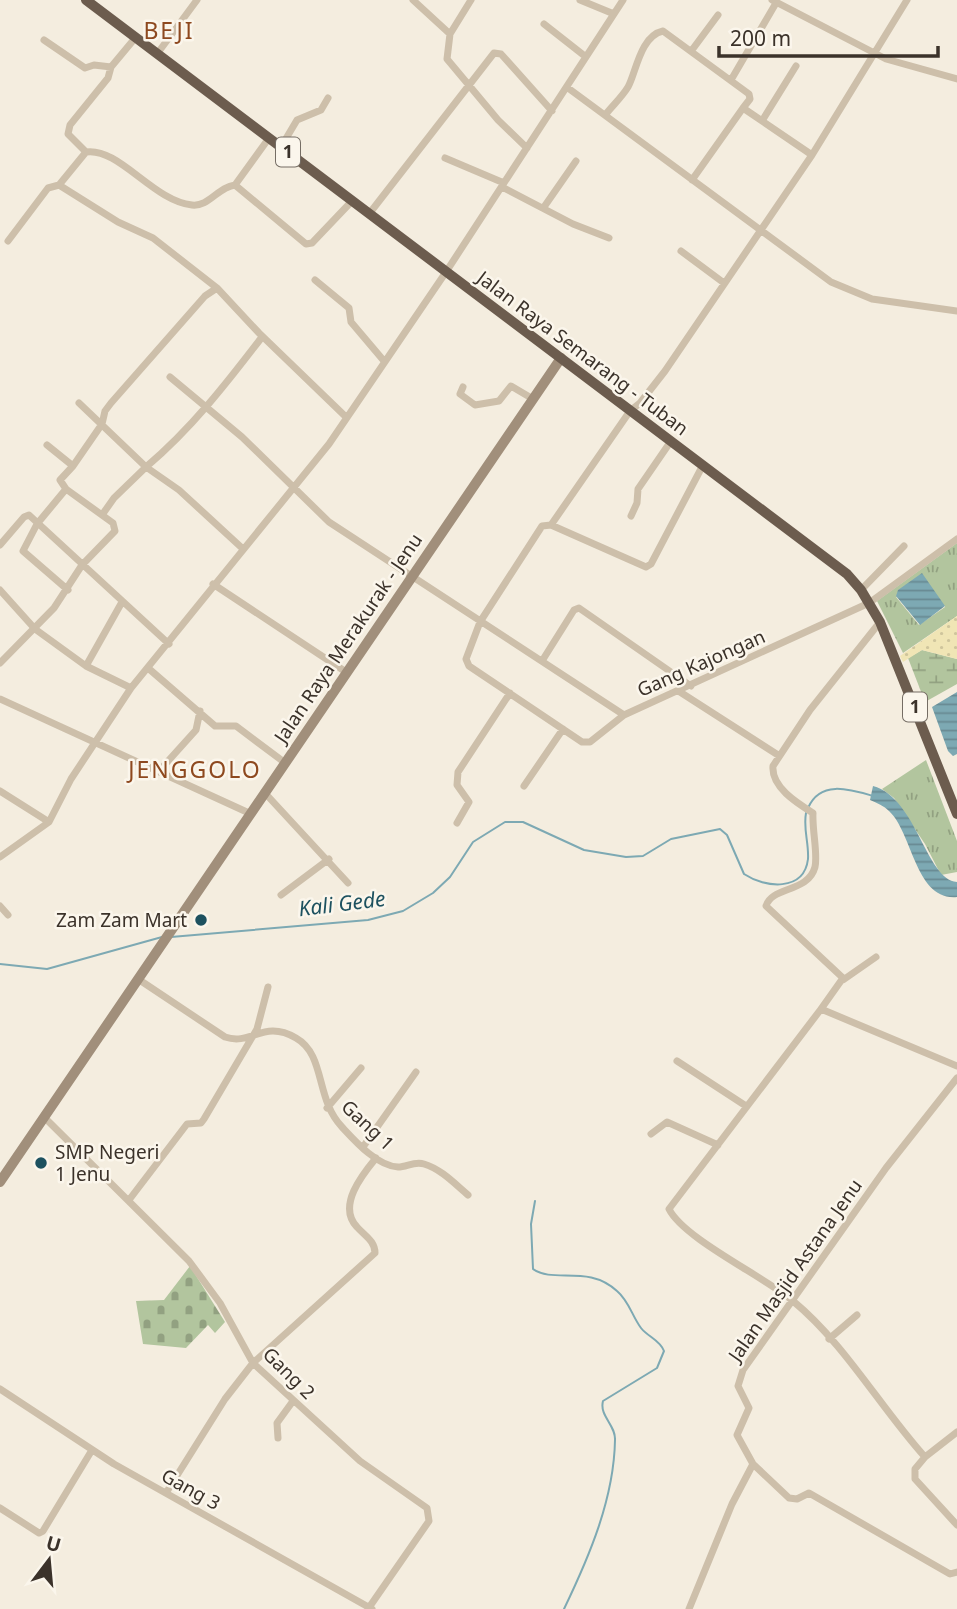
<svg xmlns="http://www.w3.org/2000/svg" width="957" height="1609" font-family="'Noto Sans',sans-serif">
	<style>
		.grass { fill: url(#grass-tufts); fill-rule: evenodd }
		.wetland { fill: url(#wetland-marsh) }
		.sand { fill: url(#sand-dots) }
		.cemetery { fill: url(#cemetery-stones) }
		.water { fill: url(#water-rules) }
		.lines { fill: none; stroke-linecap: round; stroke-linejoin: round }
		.stream { stroke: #7da9b3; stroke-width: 2 }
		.minor { stroke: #cdbfaa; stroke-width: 7 }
		.secondary { stroke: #a18f7b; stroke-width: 10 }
		.trunk { stroke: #6c5c4e; stroke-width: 10 }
		.poi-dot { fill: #1d515f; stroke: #fbf6ec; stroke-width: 2.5 }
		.labels { text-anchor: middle; stroke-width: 5; stroke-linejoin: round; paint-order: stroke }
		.shield { fill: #fbf6ec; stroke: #756d64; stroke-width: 2 }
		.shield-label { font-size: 18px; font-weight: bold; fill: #3b322a }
		.street-label { font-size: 19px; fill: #3b322a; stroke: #fbf6ec }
		.poi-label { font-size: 19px; fill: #3b322a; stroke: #fbf6ec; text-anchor: end }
		.water-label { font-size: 21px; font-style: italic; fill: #1d515f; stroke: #fbf6ec }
		.quarter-label { font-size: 23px; letter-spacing: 2px; fill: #8e491f; stroke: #fbf6ec }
	</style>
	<defs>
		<pattern id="grass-tufts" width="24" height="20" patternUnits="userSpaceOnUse" patternTransform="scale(1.75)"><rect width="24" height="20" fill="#b2c59e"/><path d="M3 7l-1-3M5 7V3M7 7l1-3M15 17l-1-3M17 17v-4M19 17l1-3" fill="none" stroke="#92a181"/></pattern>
		<pattern id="wetland-marsh" width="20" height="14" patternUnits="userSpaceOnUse" patternTransform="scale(1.75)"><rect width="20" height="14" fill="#b2c59e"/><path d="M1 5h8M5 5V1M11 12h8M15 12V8" fill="none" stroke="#92a181"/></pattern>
		<pattern id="sand-dots" width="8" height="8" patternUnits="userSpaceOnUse" patternTransform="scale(1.75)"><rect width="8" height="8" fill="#f0e5b5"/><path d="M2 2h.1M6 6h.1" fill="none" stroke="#cfc59c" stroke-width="1.8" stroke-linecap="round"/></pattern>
		<pattern id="cemetery-stones" width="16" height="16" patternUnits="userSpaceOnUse" patternTransform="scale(1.75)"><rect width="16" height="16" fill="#b2c59e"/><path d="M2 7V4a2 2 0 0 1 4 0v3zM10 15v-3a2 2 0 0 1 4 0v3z" fill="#92a181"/></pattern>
		<pattern id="water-rules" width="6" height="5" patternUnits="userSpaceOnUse" patternTransform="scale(1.75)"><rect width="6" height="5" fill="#7da9b3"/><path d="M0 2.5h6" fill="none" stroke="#688a92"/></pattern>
	</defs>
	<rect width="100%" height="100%" fill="#f4eddf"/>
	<path class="grass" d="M957,543v73l-54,37 -26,-52zM896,597l49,9v1l-26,18z
		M926,760l31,81v31l-16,3 -16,-31 -31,-46 -12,-9z"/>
	<path class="wetland" d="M922,650l35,9v25l-32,18 -17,-44z"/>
	<path class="sand" d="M957,616v43l-35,-9 -19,12 -3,-6z"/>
	<path class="cemetery" d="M190,1266l35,56 -10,11 -7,-8 -22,23 -43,-4 -7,-43 28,-1z"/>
	<path class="water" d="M922,573l23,33 -25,19 -24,-29 2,-6z
		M957,692v62l-4,2 -5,-5 -16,-44z
		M873,786c44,12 53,94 84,96v15c-42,4 -44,-64 -68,-86 -5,-5 -12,-8 -19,-11z"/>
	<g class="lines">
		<path class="stream" d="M808,808c12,-28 41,-19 65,-12
			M171,937l197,-17 35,-9 30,-18 17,-16 23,-35 32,-20h18l61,28 42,7 17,-1 28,-17 49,-10 7,6 17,39c21,14 60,18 64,-15 1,-16 -5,-30 -2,-46
			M0,964l47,5 115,-32
			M535,1201l-4,23 2,45c21,15 55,-5 84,22 12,10 15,25 24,37 7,9 19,12 23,23l-7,17 -54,33c-4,15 13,24 12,39 -1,59 -26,117 -51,169"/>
		<path class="minor" d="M413,0l37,34
			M471,0l-21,34 -3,25 51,61 29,28
			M580,0l34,14
			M772,0l114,59 71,20
			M544,24l42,33
			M44,40l41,28 9,-3 17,2
			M692,50l26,-35
			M157,54l40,-54
			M731,80l45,-77
			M568,88l263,194 41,17 85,12
			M606,114c7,-9 16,-17 22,-27 8,-14 12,-51 35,-56l86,63 1,5 -7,9 69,47
			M762,121l34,-55
			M269,138l-34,47 71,59 6,-1 40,-42
			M281,147l16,-27 24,-10 7,-12
			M86,152c33,-5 67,49 106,53 17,2 26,-18 43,-20
			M445,158l59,25
			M692,180l51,-72
			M59,185l59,37 35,16 64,50
			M502,187l71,37 36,14
			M544,207l32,-46
			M369,214l125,-161 7,1 51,57
			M8,241l40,-53 11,-3 27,-33 -18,-18 2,-9 38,-47 3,-11 25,-30
			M681,251l43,32
			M315,280l34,28 2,14 33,39
			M170,377l72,60 87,85 295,193 245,-112 88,-64
			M463,387l-3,7 15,11 24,-4 12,-15 22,13
			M79,403l67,64 -32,31 -12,17
			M47,445l26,21 -13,14 6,9 -29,35 -14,27 45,39
			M73,466l29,-42 3,-13 6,-8 94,-107 12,-8 42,45 87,84
			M631,516l6,-13 1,-14 33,-48
			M551,525l79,-114 10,-8 25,-32 147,-216 95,-155
			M0,545l24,-28 5,-2 140,129
			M242,548l-63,-58 -33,-23c45,-38 80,-83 116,-130
			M213,584l133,88
			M0,590l35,39 51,37
			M861,590l43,-44
			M122,602l-36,64 45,22
			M542,661l32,-51 5,-2 112,78
			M0,663l54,-55 28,-43 33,-34 -2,-8 -47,-34
			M148,668l67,58h21l48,36
			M680,692l98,63
			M0,699l249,114
			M624,715l-34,27h-8l-113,-76 -3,-7 14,-37 62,-96 9,-1 95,42 5,-3 52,-99
			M160,770l36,-40 4,-19
			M524,786l39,-57
			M0,791l49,31
			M264,792l84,91
			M457,823l12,-21 -12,-17 1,-13 52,-79
			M0,857l49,-35 22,-43 60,-91 198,-244 117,-172 177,-272
			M281,895l48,-36
			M0,906l8,9
			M138,979l87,58c27,9 38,-18 71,1 30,17 19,61 46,89 13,14 35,39 56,40 9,0 16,-6 26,-3 17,5 31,20 44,31
			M843,980l33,-23
			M821,1009l22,-31 -77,-72c6,-20 42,-13 49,-39 3,-13 -3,-37 -2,-54 -16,-10 -42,-26 -40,-47l37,-56 70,-88
			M677,1061l69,45
			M957,1066l-136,-57 -152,200c15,30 96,68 124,92 52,43 87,106 132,156l-10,12v10l42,46
			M327,1108l34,-40
			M45,1118l144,143 31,42 33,60 107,98 67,47 2,13 -61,88
			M651,1134l16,-12 51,23
			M363,1147l53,-75
			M129,1200l58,-76 14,-1 3,-4 53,-90 11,-42
			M829,1339l28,-24
			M0,1389l114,75 258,145
			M278,1438l-1,-15 16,-22
			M925,1457l32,-25
			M753,1464l36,34 8,1 12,-6 141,81 7,-2
			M166,1493l59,-94 28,-36 122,-110c0,-12 -10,-17 -18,-26 -20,-21 5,-52 19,-69
			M0,1508l39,25 4,-2 49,-81
			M689,1609l43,-105 21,-40 -16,-29 12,-27 -11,-22 5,-16 143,-202 71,-90"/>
		<path class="secondary" d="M0,1182l561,-824"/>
		<path class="trunk" d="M86,0l761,574 14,16 19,32 77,192"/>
	</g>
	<g class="poi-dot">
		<circle cx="201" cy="920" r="7"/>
		<circle cx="41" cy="1163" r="7"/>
	</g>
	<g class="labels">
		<g class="shield">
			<rect x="276" y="137.5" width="24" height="29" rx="5"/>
			<rect x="903" y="692.5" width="24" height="29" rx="5"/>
		</g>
		<g class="shield-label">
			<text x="288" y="158">1</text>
			<text x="915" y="713">1</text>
		</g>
		<g class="street-label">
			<text transform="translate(583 353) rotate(37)" y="7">Jalan Raya Semarang - Tuban</text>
			<text transform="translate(348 638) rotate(-56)" y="7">Jalan Raya Merakurak - Jenu</text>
			<text transform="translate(701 663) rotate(-24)" y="7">Gang Kajongan</text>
			<text transform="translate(368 1125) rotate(43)" y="7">Gang 1</text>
			<text transform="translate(795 1270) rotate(-55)" y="7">Jalan Masjid Astana Jenu</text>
			<text transform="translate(289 1373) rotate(45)" y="7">Gang 2</text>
			<text transform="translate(191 1489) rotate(29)" y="7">Gang 3</text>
		</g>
		<g class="poi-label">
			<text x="187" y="927">Zam Zam Mart</text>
			<text x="55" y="1159" text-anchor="start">SMP Negeri<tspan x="55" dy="22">1 Jenu</tspan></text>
		</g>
		<g class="water-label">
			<text transform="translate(342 904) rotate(-7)" y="7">Kali Gede</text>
		</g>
		<g class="quarter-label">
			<text x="169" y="39">BEJI</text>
			<text x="195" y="778">JENGGOLO</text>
		</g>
	</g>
	<g transform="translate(49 1560) rotate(16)" stroke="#fbf6ec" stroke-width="5" paint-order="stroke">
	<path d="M0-5L12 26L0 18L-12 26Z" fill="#3b322a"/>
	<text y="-10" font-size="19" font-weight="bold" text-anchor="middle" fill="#3b322a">U</text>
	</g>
	<path d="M719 46v10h219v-10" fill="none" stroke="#3b322a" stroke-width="3.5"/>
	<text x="730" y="46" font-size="21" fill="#3b322a" stroke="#fbf6ec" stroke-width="5" paint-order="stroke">200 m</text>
</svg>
